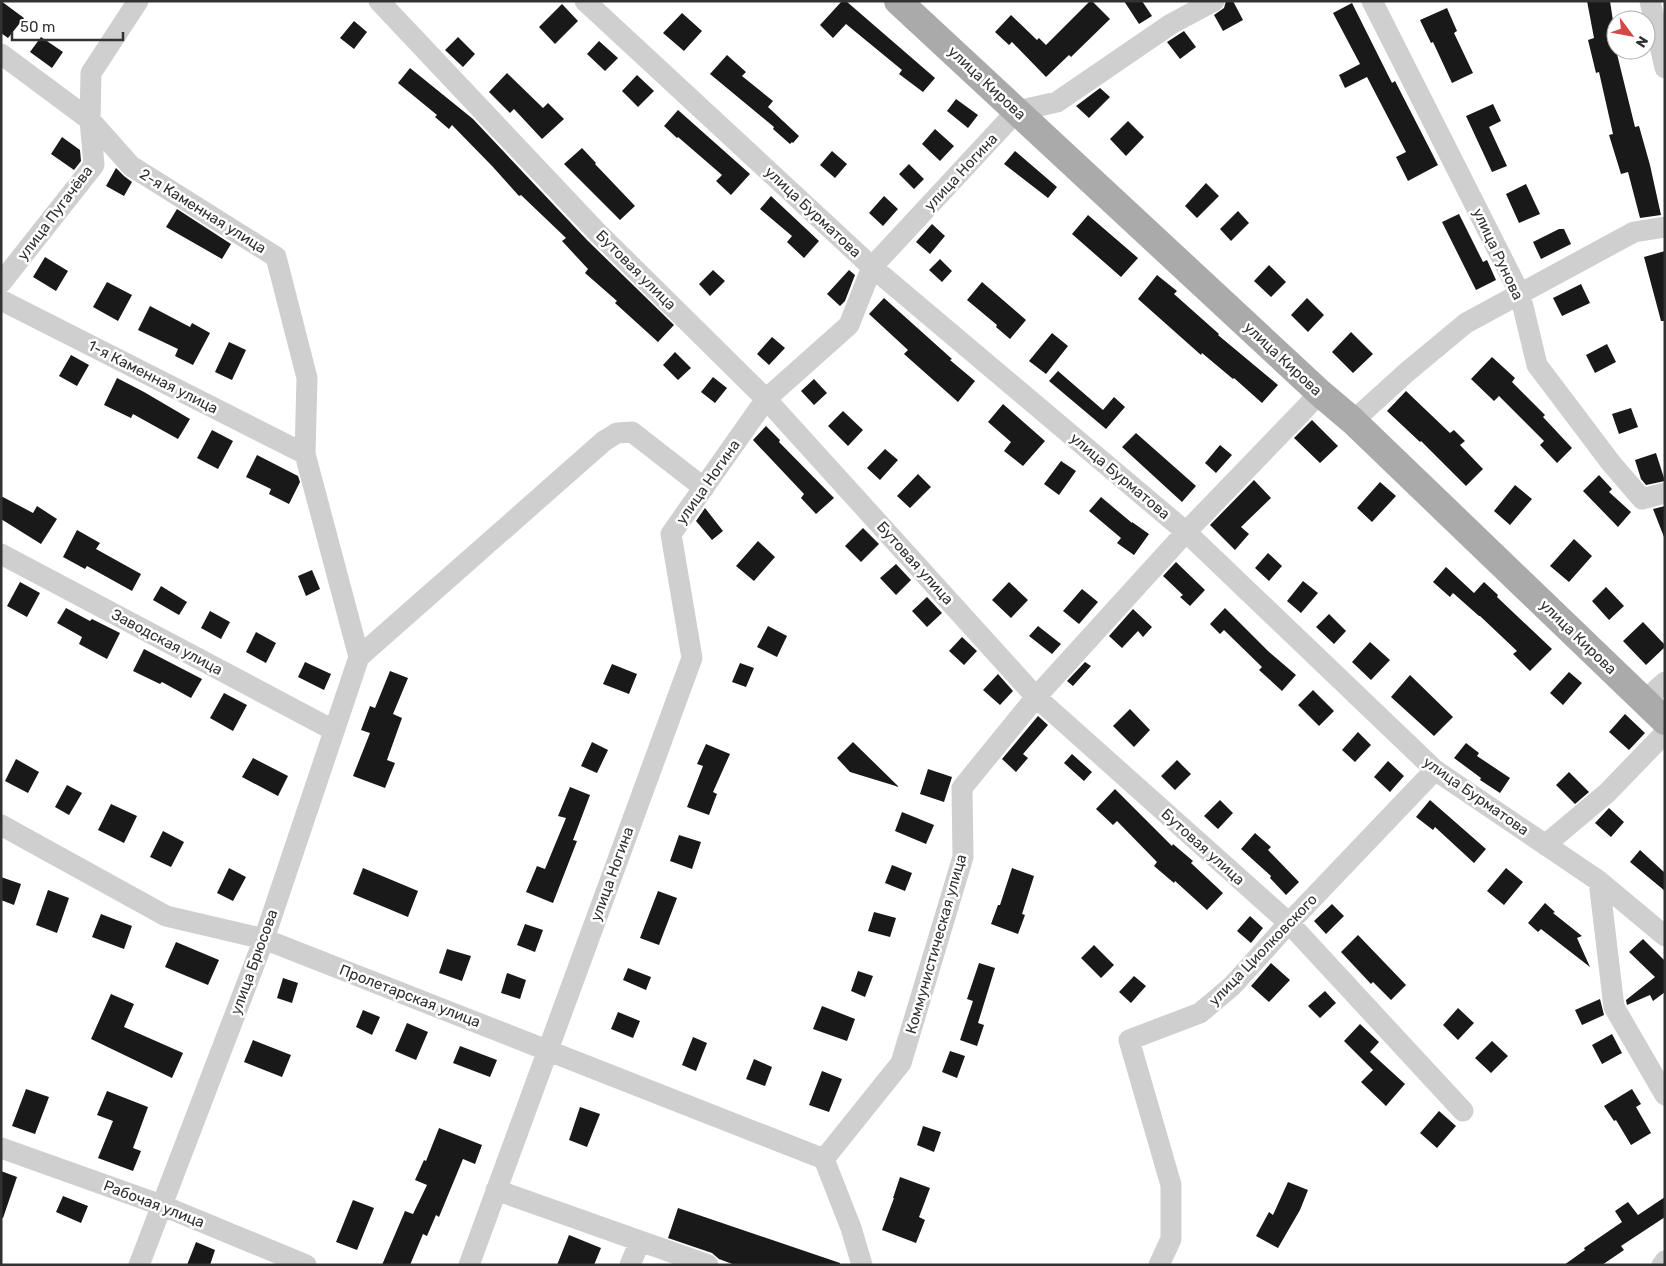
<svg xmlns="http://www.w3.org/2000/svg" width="1666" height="1266" font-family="Rubik,sans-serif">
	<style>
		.building { fill: #191919 }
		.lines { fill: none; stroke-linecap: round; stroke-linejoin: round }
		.minor { stroke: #cfcfcf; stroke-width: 21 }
		.major { stroke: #aaa; stroke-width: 28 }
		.labels { text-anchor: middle; stroke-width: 5; stroke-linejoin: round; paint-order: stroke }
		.street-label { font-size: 15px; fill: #323232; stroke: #fff }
	</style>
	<rect width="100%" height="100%" fill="#fff"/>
	<path class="building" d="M1,1l23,17 -16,20 -7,-5z
		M842,1h4l89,77 -12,14 -24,-18 3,-4 -56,-46 -13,14 -13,-13z
		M1090,1h2l18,18 -39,38 -2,-2 -23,22 -34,-35 -3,3 -14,-13 16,-17 26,25 2,-2 7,7z
		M1124,1h18l10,15 -13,8z
		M1226,1h7l10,19 -20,11 -9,-16 10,-7z
		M1587,1h23l3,20h-2l5,29 19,77 4,-1 11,39 11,50 -21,3 -12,-46 -7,2 -12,-39 4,-1 -14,-62 -3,1 -8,-33 6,-2z
		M1352,3l40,80 3,-2 43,84 -30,16 -12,-24 10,-5 -39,-75 -22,11 -6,-13 21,-11 -27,-51z
		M562,4l16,17 -23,23 -16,-17z
		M1447,8l10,23 -3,2 19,40 -21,10 -19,-41 -2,1 -11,-23z
		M682,13l20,18 -18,20 -21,-18z
		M354,21l13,11 -13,17 -14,-11z
		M1184,31l12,16 -16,12 -13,-17z
		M41,37l22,15 -11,16 -22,-16z
		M458,37l17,17 -12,13 -18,-17z
		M599,41l19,17 -13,13 -18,-17z
		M727,55l19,17 -4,4 31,25 -5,6 31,29 -6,7 -1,-1 -2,2 -17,-15 1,-2 -64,-53z
		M410,68l63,51 114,121 87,85 -16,17 -43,-39 2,-2 -32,-28 3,-4 -26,-28 4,-3 -45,-43 -2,1 -26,-29 -41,-42 -3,4 -14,-12 2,-2 -39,-32z
		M507,73l36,35 5,-5 16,16 -22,20 -28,-30 -4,4 -21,-21z
		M637,75l17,16 -16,16 -16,-16z
		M1100,88l10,9 -21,21 -13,-12z
		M956,99l22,16 -10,13 -21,-17z
		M1493,104l8,17 -12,6 18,39 -15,6 -26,-56z
		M678,110l72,64 -19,21 -15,-14 6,-6 -44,-38 -1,1 -13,-12z
		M1128,121l16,16 -18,19 -16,-17z
		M935,129l19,17 -14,15 -18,-17z
		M62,137l18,13 1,11 -7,9 -23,-16z
		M582,148l14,15 -1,1 40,42 -15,14 -56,-56z
		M832,151l15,13 -12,14 -15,-13z
		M1015,151l42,36 -9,11 -44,-34z
		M909,164l15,15 -10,10 -15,-15z
		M116,168l8,8 8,6 -8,14 -18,-10z
		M1206,183l13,13 -22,22 -12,-12z
		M1526,184l14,30 -21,9 -13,-29z
		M771,196l48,45 -15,17 -17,-16 5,-6 -32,-27z
		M884,196l14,13 -15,17 -14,-13z
		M177,209l54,35 -9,15 -56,-32z
		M1238,211l11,12 -18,18 -11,-12z
		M1459,214l24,48 4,-2 9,20 -20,10 -34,-68z
		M1088,215l50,43 -17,19 -49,-43z
		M932,224l13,12 -15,18 -14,-12z
		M1559,229h5l7,15 -30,15 -8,-17z
		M1665,251v70h-4l-17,-64z
		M45,257l23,14 -12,20 -23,-14z
		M940,259l12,12 -10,11 -13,-12z
		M1269,265l17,17 -15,15 -17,-16z
		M713,270l12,11 -15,15 -11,-12z
		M849,270l6,5 -10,26 -5,5 -13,-12z
		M1157,275l20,16 -3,3 45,40 -1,1 60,50 -16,18 -28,-25 -1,1 -31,-26 -1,2 -63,-56z
		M107,282l25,13 -14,26 -25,-14z
		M982,282l44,38 -16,19 -14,-12 1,-2 -30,-25z
		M1581,284l9,19 -28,13 -9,-18z
		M884,298l68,61 -2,1 25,21 -17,21 -54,-48 4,-4 -39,-36z
		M1307,298l17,17 -16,17 -17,-17z
		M150,306l40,21 2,-4 18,10 -17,32 -18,-9 3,-7 -40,-19z
		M1351,332l22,22 -20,19 -21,-21z
		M1052,333l16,13 -22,28 -17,-13z
		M772,337l13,11 -16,17 -12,-11z
		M229,342l17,8 -14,30 -17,-8z
		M1607,344l9,18 -21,11 -9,-18z
		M675,352l16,16 -13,12 -15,-15z
		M71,355l18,10 -12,21 -18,-10z
		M1492,357l23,21 -3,4 33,33 -2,2 29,31 -15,15 -17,-18 4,-4 -45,-45 -5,5 -23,-22z
		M1058,371l45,39 11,-13 11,10 -19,22 -57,-48z
		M713,377l14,11 -12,15 -14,-11z
		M117,378l27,14 46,27 -12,20 -45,-25 -2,4 -27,-13z
		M814,379l13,14 -13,12 -13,-14z
		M1406,391l44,42 4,-3 11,11 -5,4 23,24 -17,17 -45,-45 -1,1 -33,-31z
		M1003,404l42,37 -22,25 -19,-15 7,-9 -23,-20z
		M1631,408l7,19 -19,7 -7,-20z
		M843,411l20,19 -15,16 -20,-20z
		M1312,420l26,26 -18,17 -26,-25z
		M766,426l14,14 -1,2 55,56 -18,16 -15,-16 3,-4 -51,-54z
		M212,430l21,11 -15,28 -21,-11z
		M1136,433l60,53 -14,16 -60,-55z
		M1220,445l12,10 -16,18 -11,-10z
		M885,449l13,11 -18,20 -13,-12z
		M1656,453l9,28 -19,4 -5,-6 -6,-19z
		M257,455l41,21 2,6 -11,22 -20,-10 2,-5 -25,-12z
		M1061,461l15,10 -17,24 -15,-11z
		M918,474l13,13 -21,21 -13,-12z
		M1599,475l13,14 -3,3 22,20 -13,15 -35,-36z
		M1254,480l17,18 -30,29 8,7 -14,16 -25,-25z
		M1380,482l16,14 -24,26 -15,-14z
		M1515,485l17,14 -22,26 -16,-14z
		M1,496l32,17 4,-7 20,13 -16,25 -40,-25z
		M1101,497l31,26v-1l17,12 -15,21 -17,-12 4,-5 -32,-27z
		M1665,506v31h-1l-11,-28z
		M705,508l18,23 -11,9 -16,-19z
		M863,528l16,16 -18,18 -16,-16z
		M77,530l23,13 -4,6 45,25 -9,17 -45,-25 -2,3 -22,-12z
		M1574,539l18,17 -23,26 -19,-16z
		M758,541l17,16 -21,24 -18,-15z
		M1268,553l14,13 -13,15 -14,-13z
		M1176,562l29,28 -15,16 -10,-9 3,-2 -20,-19z
		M896,564l15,16 -15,15 -16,-17z
		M1446,567l28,26 10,-11 14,13 -1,2 55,52 -22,22 -17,-17 4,-3 -37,-35h-1l-26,-23 -3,4 -17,-15z
		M312,570l8,19 -14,7 -8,-20z
		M1303,581l15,12 -17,20 -14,-12z
		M20,582l20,11 -13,24 -20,-11z
		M1009,582l19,18 -17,18 -19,-18z
		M161,586l26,16 -8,13 -26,-15z
		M1606,587l18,19 -15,14 -17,-19z
		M1082,589l16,13 -19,22 -16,-13z
		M927,597l15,16 -15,14 -15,-16z
		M66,608l24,13 2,-2 28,14 -13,26 -28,-15 3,-7 -25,-14z
		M1225,608l43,43 28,24 -14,16 -23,-21 3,-3 -38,-37 -4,4 -10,-10z
		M1133,609l19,18 -9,10 -5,-6 -16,17 -13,-12z
		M210,611l20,11 -9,17 -20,-11z
		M1329,614l17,17 -12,13 -18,-17z
		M1643,622l22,23v2l-19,18 -23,-24z
		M768,626l19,10 -10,21 -20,-10z
		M1038,626l23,18 -9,10 -23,-18z
		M256,632l20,11 -10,20 -20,-11z
		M962,637l15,14 -13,14 -15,-14z
		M1370,642l20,18 -19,20 -19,-18z
		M144,649l58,30 -11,19 -29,-16 -2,2 -27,-13z
		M305,662l26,12 -7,16 -26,-13z
		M1085,662l6,4 -18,20 -6,-5z
		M740,663l14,5 -8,19 -14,-5z
		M612,664l25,10 -8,20 -26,-10z
		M390,671l18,7 -15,36 9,4 -15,42 8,3 -10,25 -32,-12 17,-43 -9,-3 9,-24 5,2z
		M1569,672l13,11 -19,22 -13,-12z
		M998,674l15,17 -13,14 -17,-15z
		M1410,675l43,42 -19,19 -43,-39z
		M1313,690l21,21 -15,15 -21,-21z
		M224,693l23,12 -14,26 -23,-13z
		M1130,709l20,21 -16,17 -21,-21z
		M1625,714l20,19 -16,17 -20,-18z
		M1038,716l10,9 -25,29 5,4 -12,14 -14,-13z
		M1358,732l13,13 -16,17 -13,-12z
		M592,742l16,8 -11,23 -16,-7z
		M853,742l46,45 -49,-15 -13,-14z
		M1466,743l13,10 -2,3 33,22 -10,15 -20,-13 1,-2 -27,-20z
		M706,744l24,10 -17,38 4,2 -8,21 -22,-8 16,-41 -6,-2z
		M1072,754l20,18 -8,9 -20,-18z
		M253,758l35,18 -10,20 -36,-19z
		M16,759l23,13 -11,21 -23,-12z
		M1177,760l14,14 -16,16 -14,-14z
		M1388,761l16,15 -14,16 -16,-15z
		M928,769l24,8 -8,25 -24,-8z
		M1569,772l20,20 -14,12 -19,-19z
		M67,785l15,8 -13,22 -14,-8z
		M570,787l20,8 -17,45 4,1 -24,62 -27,-11 11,-26 8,3 21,-51 -8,-2z
		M1115,789l57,57 1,-2 20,17 -2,2 32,30 -16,17 -32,-29 -1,2 -20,-17 3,-4 -40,-41 -4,4 -17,-16z
		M1220,800l13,13 -15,16 -14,-13z
		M1430,800l56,49 -12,14 -39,-36 -2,3 -17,-13z
		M111,804l26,12 -13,27 -26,-13z
		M1609,808l15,14 -13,15 -16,-14z
		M902,812l32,13 -8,19 -31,-13z
		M163,831l21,11 -13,25 -21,-10z
		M1255,833l16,14 -3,3 31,32 -13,13 -16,-17 1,-2 -30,-27z
		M679,835l22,7 -9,27 -22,-8z
		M1640,850l25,23v18l-35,-29z
		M892,865l20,8 -7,18 -20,-8z
		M229,868l17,9 -13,24 -16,-8z
		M363,868l55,23 -10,26 -55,-23z
		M1012,868l22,8 -12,38 3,1 -7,19 -27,-10 7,-19h2z
		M1506,868l17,14 -19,23 -17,-14z
		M1,877l20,7 -7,21 -13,-5z
		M48,890l21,8 -12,35 -21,-8z
		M658,891l19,7 -18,47 -19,-7z
		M1545,903l10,9 -2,1 29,23 -5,2 13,29 -49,-38 -3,3 -10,-9z
		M1332,904l12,12 -18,18 -12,-13z
		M874,912l22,6 -6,19 -22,-6z
		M101,914l31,12 -8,23 -32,-12z
		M1250,916l13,12 -12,15 -14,-12z
		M525,924l18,6 -8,22 -18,-7z
		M1358,935l48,50 -15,15 -18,-18 -2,2 -30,-32z
		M1643,939l22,22v31l-12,9 -3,-6 -23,10 -1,-5 29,-23 -26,-25z
		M176,942l43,18 -11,25 -43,-18z
		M1094,945l20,20 -13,13 -20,-20z
		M447,949l24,7 -9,25 -23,-8z
		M979,963l16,5 -17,55 6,2 -7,21 -17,-6 13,-39 -6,-2z
		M1271,963l19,17 -21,22 -18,-16z
		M628,968l23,9 -5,13 -23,-10z
		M858,971l15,5 -8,21 -14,-6z
		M507,973l19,7 -6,19 -19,-6z
		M1134,976l12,10 -15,17 -12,-11z
		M283,978l15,5 -6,20 -15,-5z
		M1325,991l11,12 -16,15 -12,-12z
		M111,994l23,10 -10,23 59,26 -11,25 -81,-39z
		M1600,999l4,16 -22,10 -7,-15z
		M822,1006l33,13 -8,22 -34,-12z
		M1458,1008l16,15 -16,17 -15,-15z
		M363,1010l17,7 -8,18 -16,-8z
		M618,1012l22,9 -7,17 -22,-9z
		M407,1023l21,9 -12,28 -21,-9z
		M1360,1024l19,18 -9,10 35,32 -19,22 -25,-24 12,-12 -29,-29z
		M1612,1034l10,19 -20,11 -10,-19z
		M693,1037l14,6 -11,28 -14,-6z
		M253,1040l38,15 -9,22 -38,-15z
		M1492,1041l16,15 -17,17 -16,-15z
		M460,1046l37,14 -7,17 -37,-14z
		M950,1051l15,5 -8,22 -15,-6z
		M754,1059l18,8 -7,19 -19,-7z
		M822,1071l20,8 -13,33 -20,-7z
		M26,1089l23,8 -14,37 -23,-8z
		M1632,1089l9,15 -5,3 15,26 -20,12 -15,-25 -2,1 -10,-15z
		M107,1091l41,16 -15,41 8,3 -8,20 -35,-13 15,-37 -16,-6z
		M580,1107l20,7 -13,33 -18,-7z
		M1439,1111l17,15 -19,22 -17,-15z
		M923,1126l18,6 -7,20 -17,-7z
		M439,1128l43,17 -7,19 -12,-5 -24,58 -3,-2 -9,21 -4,-2 -13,31h-28l23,-54 8,3 14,-29 -12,-5 9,-20 2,1z
		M1,1171l16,6 -14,41h-2z
		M900,1177l30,11 -11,29 6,3 -9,23 -34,-13 12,-32h-1z
		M1288,1182l20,8 -8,20 -22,38 -22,-12 13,-24 4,3z
		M63,1196l25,10 -7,17 -25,-11z
		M1665,1197v20l-44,29 3,4 -22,15h-38l21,-15 -1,-2 38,-26 -7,-11 13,-9 10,13z
		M353,1200l21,8 -17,42 -21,-8z
		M678,1208l162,55v2h-105l-16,-6 -7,-6 -44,-15z
		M569,1235l32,13 -7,17h-37z
		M196,1242l19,8 -5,15h-23z"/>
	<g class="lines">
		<path class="minor" d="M379,1l217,230 170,168 270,298 253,226 174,188
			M585,1l287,266 314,265 249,238 164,111 66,55
			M1372,1l148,293 17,71 74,98 31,36 23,-6
			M1650,1l15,67
			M1,54l89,66 41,46 145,91 31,121 -2,76 54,203
			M1,283l93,-118 -4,-45 1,-47 47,-72
			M1,300l304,154
			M1353,421l54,-49 59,-49 168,-91 31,-5
			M1,554l332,176
			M1644,701l21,-19
			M1,825l165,91 98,23 560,220
			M1545,845l62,-52 58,-60
			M1599,881l15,126 51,88
			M1,1148l160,57 145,60
			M824,1159l77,-96 62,-206 -1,-69 74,-91 150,-165 134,-139
			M824,1159l27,69 11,37
			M496,1190l144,51
			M139,1265l125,-326 95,-282 245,-216 13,-8 15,-1 72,56
			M469,1265l223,-607 -21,-124 95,-135 83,-74 23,-58 145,-156 40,-9 114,-78 43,-23
			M630,1265l10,-24 68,24
			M1159,1265l12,-26v-54l-42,-145 71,-27 32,-27 57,-63 146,-153
			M1662,1265l3,-4"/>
		<path class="major" d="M898,1l422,392 33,28 312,300"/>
	</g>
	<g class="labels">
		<g class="street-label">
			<text transform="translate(987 83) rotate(43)" y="5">улица Кирова</text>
			<text transform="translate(961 172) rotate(-47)" y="5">улица Ногина</text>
			<text transform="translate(203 211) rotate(32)" y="5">2-я Каменная улица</text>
			<text transform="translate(813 212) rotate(43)" y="5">улица Бурматова</text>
			<text transform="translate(55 213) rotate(-53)" y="5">улица Пугачёва</text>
			<text transform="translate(1498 254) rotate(65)" y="5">улица Рунова</text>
			<text transform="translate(636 270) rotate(45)" y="5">Бутовая улица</text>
			<text transform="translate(1283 359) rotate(43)" y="5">улица Кирова</text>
			<text transform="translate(153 377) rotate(27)" y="5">1-я Каменная улица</text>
			<text transform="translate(1120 476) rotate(40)" y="5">улица Бурматова</text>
			<text transform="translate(708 482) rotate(-55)" y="5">улица Ногина</text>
			<text transform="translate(915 563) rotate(48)" y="5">Бутовая улица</text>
			<text transform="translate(1578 637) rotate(44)" y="5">улица Кирова</text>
			<text transform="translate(167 642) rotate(28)" y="5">Заводская улица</text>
			<text transform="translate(1476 796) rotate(35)" y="5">улица Бурматова</text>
			<text transform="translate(1203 847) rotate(42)" y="5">Бутовая улица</text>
			<text transform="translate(612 874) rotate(-70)" y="5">улица Ногина</text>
			<text transform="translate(936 944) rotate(-74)" y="5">Коммунистическая улица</text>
			<text transform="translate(1263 950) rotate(-46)" y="5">улица Циолковского</text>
			<text transform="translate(254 962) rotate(-70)" y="5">улица Брюсова</text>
			<text transform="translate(410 996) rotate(21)" y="5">Пролетарская улица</text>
			<text transform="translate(154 1204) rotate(21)" y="5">Рабочая улица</text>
		</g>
	</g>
	<rect width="1666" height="1266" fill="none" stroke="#323232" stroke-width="5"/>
	<g transform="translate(1631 35) rotate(122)"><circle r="24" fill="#ffffff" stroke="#adadad"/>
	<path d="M0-4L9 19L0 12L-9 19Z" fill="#d64846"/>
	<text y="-8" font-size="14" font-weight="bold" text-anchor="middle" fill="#323232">N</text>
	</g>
	<path d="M12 32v8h111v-8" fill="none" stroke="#323232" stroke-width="2.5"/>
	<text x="20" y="32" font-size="15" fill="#323232" stroke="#ffffff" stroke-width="4" paint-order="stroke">50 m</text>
</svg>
